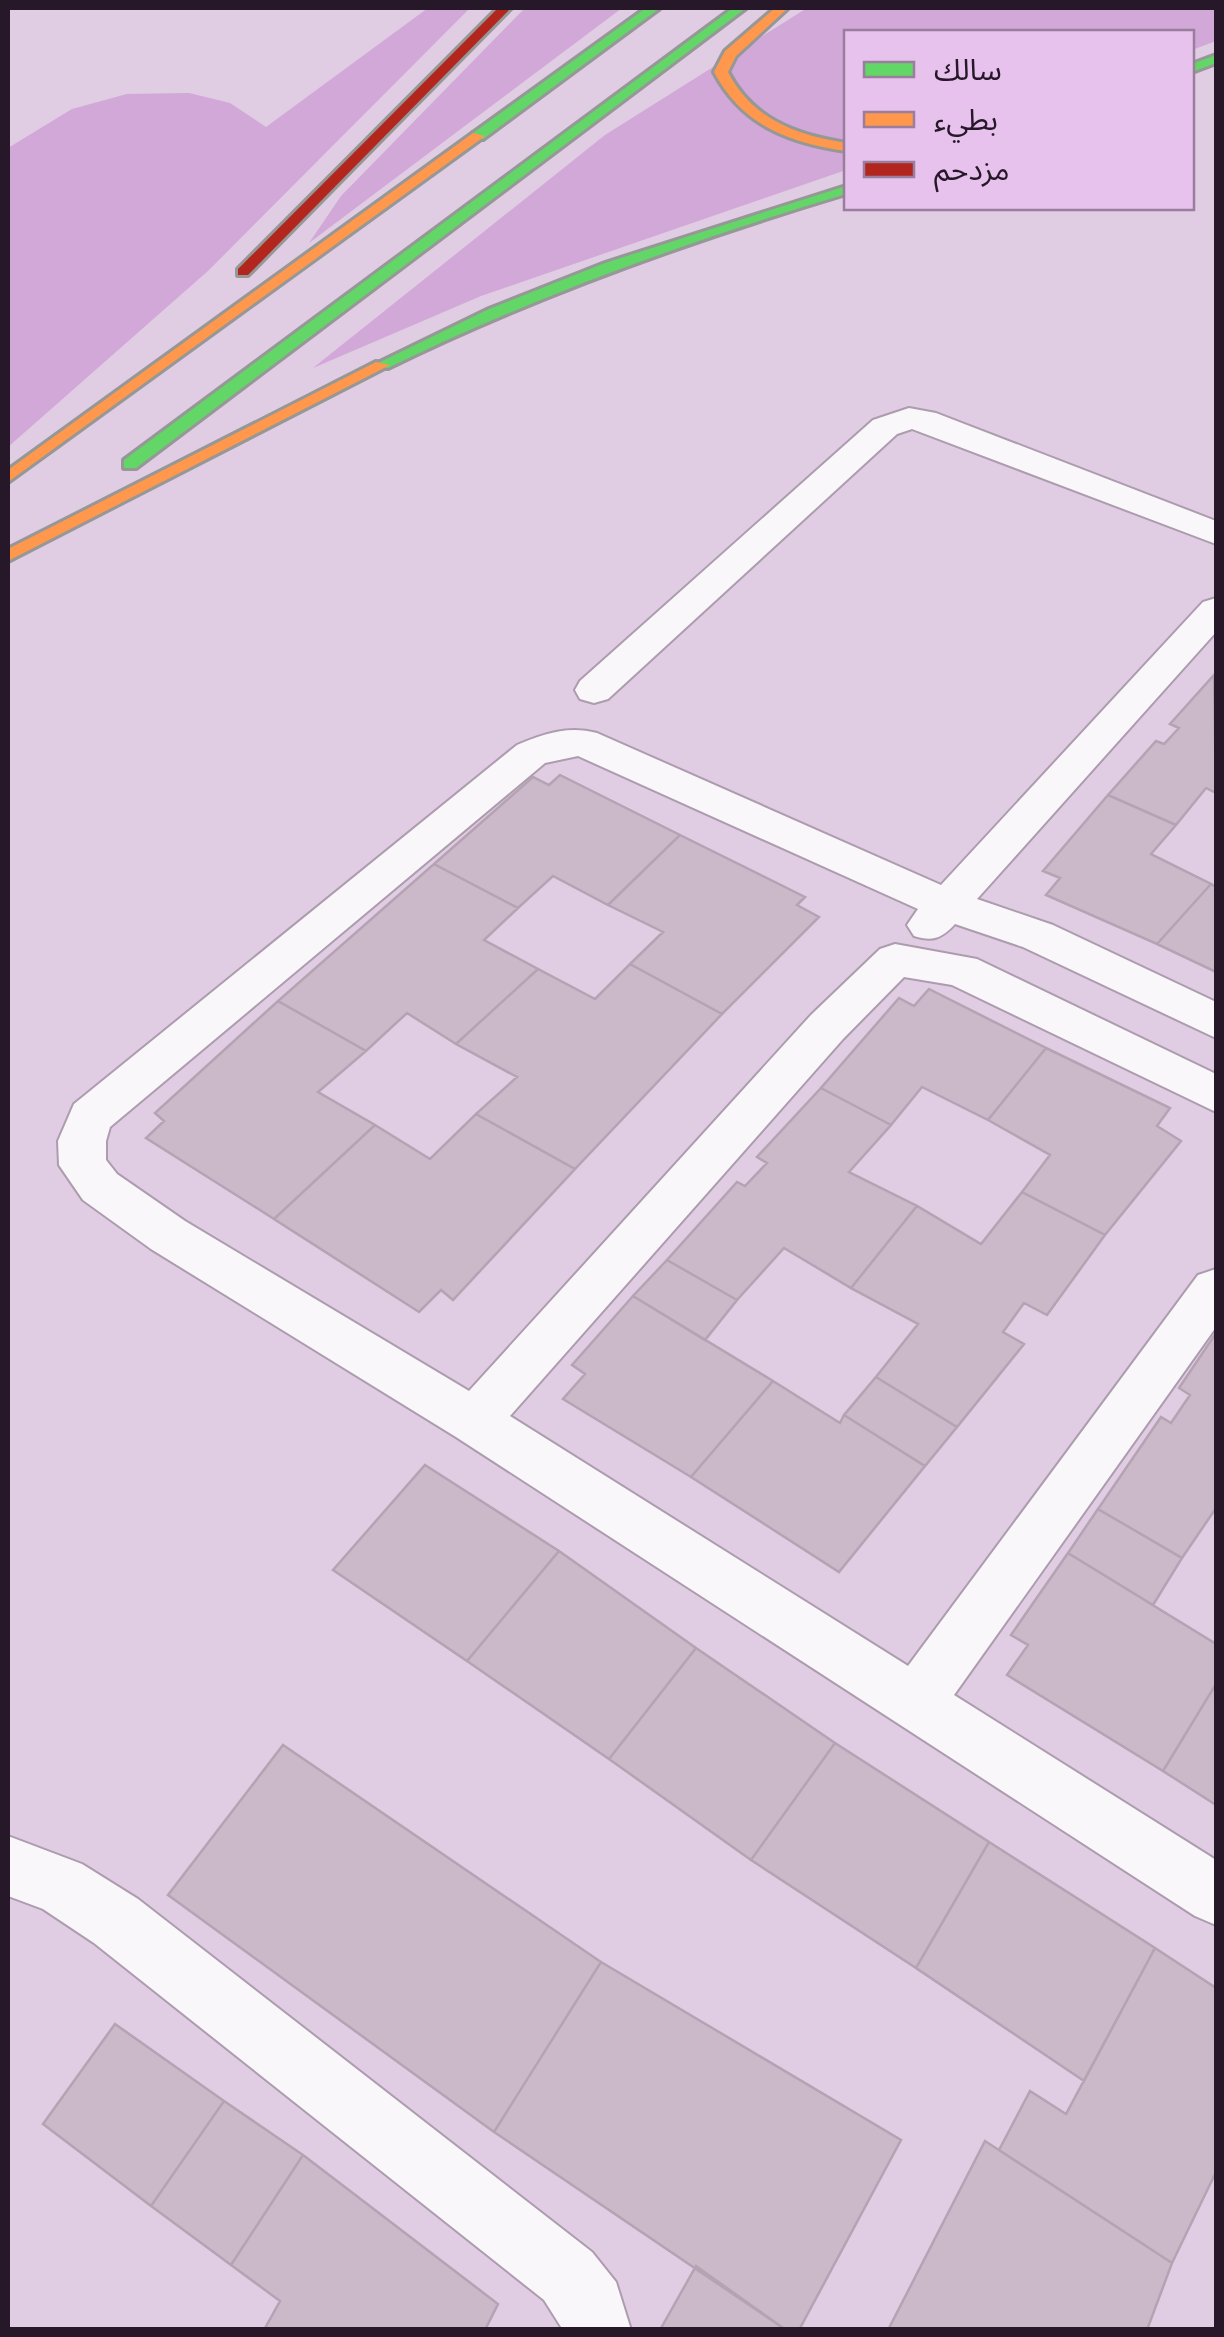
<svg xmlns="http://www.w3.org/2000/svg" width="1224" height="2337" font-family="'Asap Condensed','Noto Sans Arabic',sans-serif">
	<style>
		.green { fill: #d1a8d7 }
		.building { fill: #cbb8c8; stroke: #b5a3b3; stroke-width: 2.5 }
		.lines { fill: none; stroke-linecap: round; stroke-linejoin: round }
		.street-casing { stroke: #ac9cae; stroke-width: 4 }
		.fast-casing { stroke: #969797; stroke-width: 6 }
		.slow-casing { stroke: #969797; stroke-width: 6 }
		.jam-casing { stroke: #969797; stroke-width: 6 }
		.street { fill: #faf7fb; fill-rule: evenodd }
		.fast { fill: #63d668; fill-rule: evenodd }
		.slow { fill: #ff974d; fill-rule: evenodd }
		.jam { fill: #b3261e; fill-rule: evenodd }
	</style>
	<rect width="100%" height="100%" fill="#e0cce3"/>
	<path class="green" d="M428,8h42l-261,262 -201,177v-299l64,-39 55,-15 62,-1 41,10 36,24z
		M525,8h97l-313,235 32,-47z
		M807,8h409v33l-24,9v-18h-346v138l-365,126 -168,72 292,-233z"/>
	<path class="building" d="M1214,675l2,118 -10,-5 -30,37 -68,-30 48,-54 8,3 15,-16 -9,-4z
		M560,775l120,60 -72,70 -55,-29 -35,32 -84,-44 99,-87 16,8z
		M1108,795l68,30 -25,29 60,30 -54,60 -111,-49 14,-17 -17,-7z
		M680,835l125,62 -8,8 22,12 -97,97 -92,-50 33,-32 -55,-27z
		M434,864l84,44 -34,32 54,29 -82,75 -49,-31 -41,38 -88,-50z
		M1211,884l5,3v85l-59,-28z
		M630,964l92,50 -147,155 -99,-55 41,-37 -61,-33 82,-75 57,30z
		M929,989l117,59 -58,72 -66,-33 -31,38 -70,-37 78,-90 15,8z
		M278,1001l88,50 -48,41 57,33 -101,94 -128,-81 18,-17 -9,-8z
		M1046,1048l124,60 -13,18 24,15 -76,94 -83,-43 28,-37 -62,-35z
		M821,1088l70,37 -42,47 68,34 -66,82 -67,-40 -47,52 -70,-40 70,-78 8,4 22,-23 -10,-6z
		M476,1114l99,55 -122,131 -12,-10 -22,22 -145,-93 101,-94 55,34z
		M1022,1192l83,43 -58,80 -23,-12 -21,29 21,12 -67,83 -81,-50 42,-53 -67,-36 66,-82 64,38z
		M667,1260l70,40 -32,40 -72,-44z
		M633,1296l140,85 -82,96 -128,-78 22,-25 -13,-9z
		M1216,1333v175l-34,50 -84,-49 63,-92 10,6 19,-28 -11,-7z
		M876,1377l81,50 -32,39 -81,-51z
		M773,1381l67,42 4,-8 81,51 -86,106 -148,-95z
		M425,1465l134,86 -92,110 -134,-91z
		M1098,1509l84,49 -29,47 -85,-52z
		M559,1551l137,97 -87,111 -142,-98z
		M1068,1553l148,91v40l-53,87 -156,-96 21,-30 -17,-10z
		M696,1648l139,95 -84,117 -142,-101z
		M1216,1684v121l-53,-34z
		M835,1743l154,99 -73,126 -165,-108z
		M283,1745l318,217 -107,170 -326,-237z
		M989,1842l166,106 -71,133 -168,-113z
		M1155,1948l61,40v184l-44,91 -173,-113 31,-59 36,23z
		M601,1962l300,178 -102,190h-13l-292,-198z
		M115,2024l109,77 -73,105 -108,-82z
		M224,2101l79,54 -72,110 -80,-59z
		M985,2141l187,122 -25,67h-259z
		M303,2155l195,149 -13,26h-221l16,-29 -49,-36z
		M696,2266l90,64h-126z"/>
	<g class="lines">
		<defs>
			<path id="street" d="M909,408l27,5 280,108v23l-304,-115 -15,5 -289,265 -14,4 -14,-4 -5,-9 5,-9 293,-261z
				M1216,598v34l-239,267 76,26 163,77v36l-193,-91 -68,-23c-13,14 -22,18 -41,12l-7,-11 11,-16 -340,-153 -33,7 -435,364 -4,14v19l11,14 68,47 284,170 342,-376 69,-66 15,-5 82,15 239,115v38l-264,-127 -48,-8 -61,62 -333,377 398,250 290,-391 18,-6v58l-262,368 262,165v65l-21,-9 -739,-479 -305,-188 -68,-49 -24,-35 -1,-24 16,-37 443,-359c26,-11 51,-20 80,-12l344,152 262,-283z
				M8,1836l74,28 56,35 454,353 24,30 15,48h-68l-19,-30 -450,-357 -51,-34 -35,-13z"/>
			<path id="fast" d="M646,8h14l-177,131h-10v-6z
				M733,8h13l-610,460h-12v-8z
				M1216,55v8l-24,9v-8z
				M846,186v8c-157,47 -311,102 -458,174l-14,-3 115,-56 116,-46z"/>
			<path id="slow" d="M775,8h13l-52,48 -8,16c25,48 68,63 118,71v8c-57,-8 -104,-26 -132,-79l11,-21z
				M473,133l12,3 -477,346v-12z
				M376,362l14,3 -382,196v-12z"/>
			<path id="jam" d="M498,8h13l-263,267h-10v-6z"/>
		</defs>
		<use href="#street" class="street-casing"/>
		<use href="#fast" class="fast-casing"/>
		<use href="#slow" class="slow-casing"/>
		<use href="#jam" class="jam-casing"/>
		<use href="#street" class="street"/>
		<use href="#fast" class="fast"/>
		<use href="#slow" class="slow"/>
		<use href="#jam" class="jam"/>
	</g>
	<rect width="1224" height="2337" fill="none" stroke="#261828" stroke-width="20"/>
	<rect x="844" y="30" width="350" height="180" fill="#e7c2ed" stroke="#9a7e9e" stroke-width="2.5"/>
	<rect x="864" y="62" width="50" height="15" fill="#63d668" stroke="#9a7e9e" stroke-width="2.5"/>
	<text x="934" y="80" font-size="30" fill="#261828">سالك</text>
	<rect x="864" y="112" width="50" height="15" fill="#ff974d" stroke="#9a7e9e" stroke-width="2.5"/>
	<text x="934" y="130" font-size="30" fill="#261828">بطيء</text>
	<rect x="864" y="162" width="50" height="15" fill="#b3261e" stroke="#9a7e9e" stroke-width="2.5"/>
	<text x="934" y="180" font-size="30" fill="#261828">مزدحم</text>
</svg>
